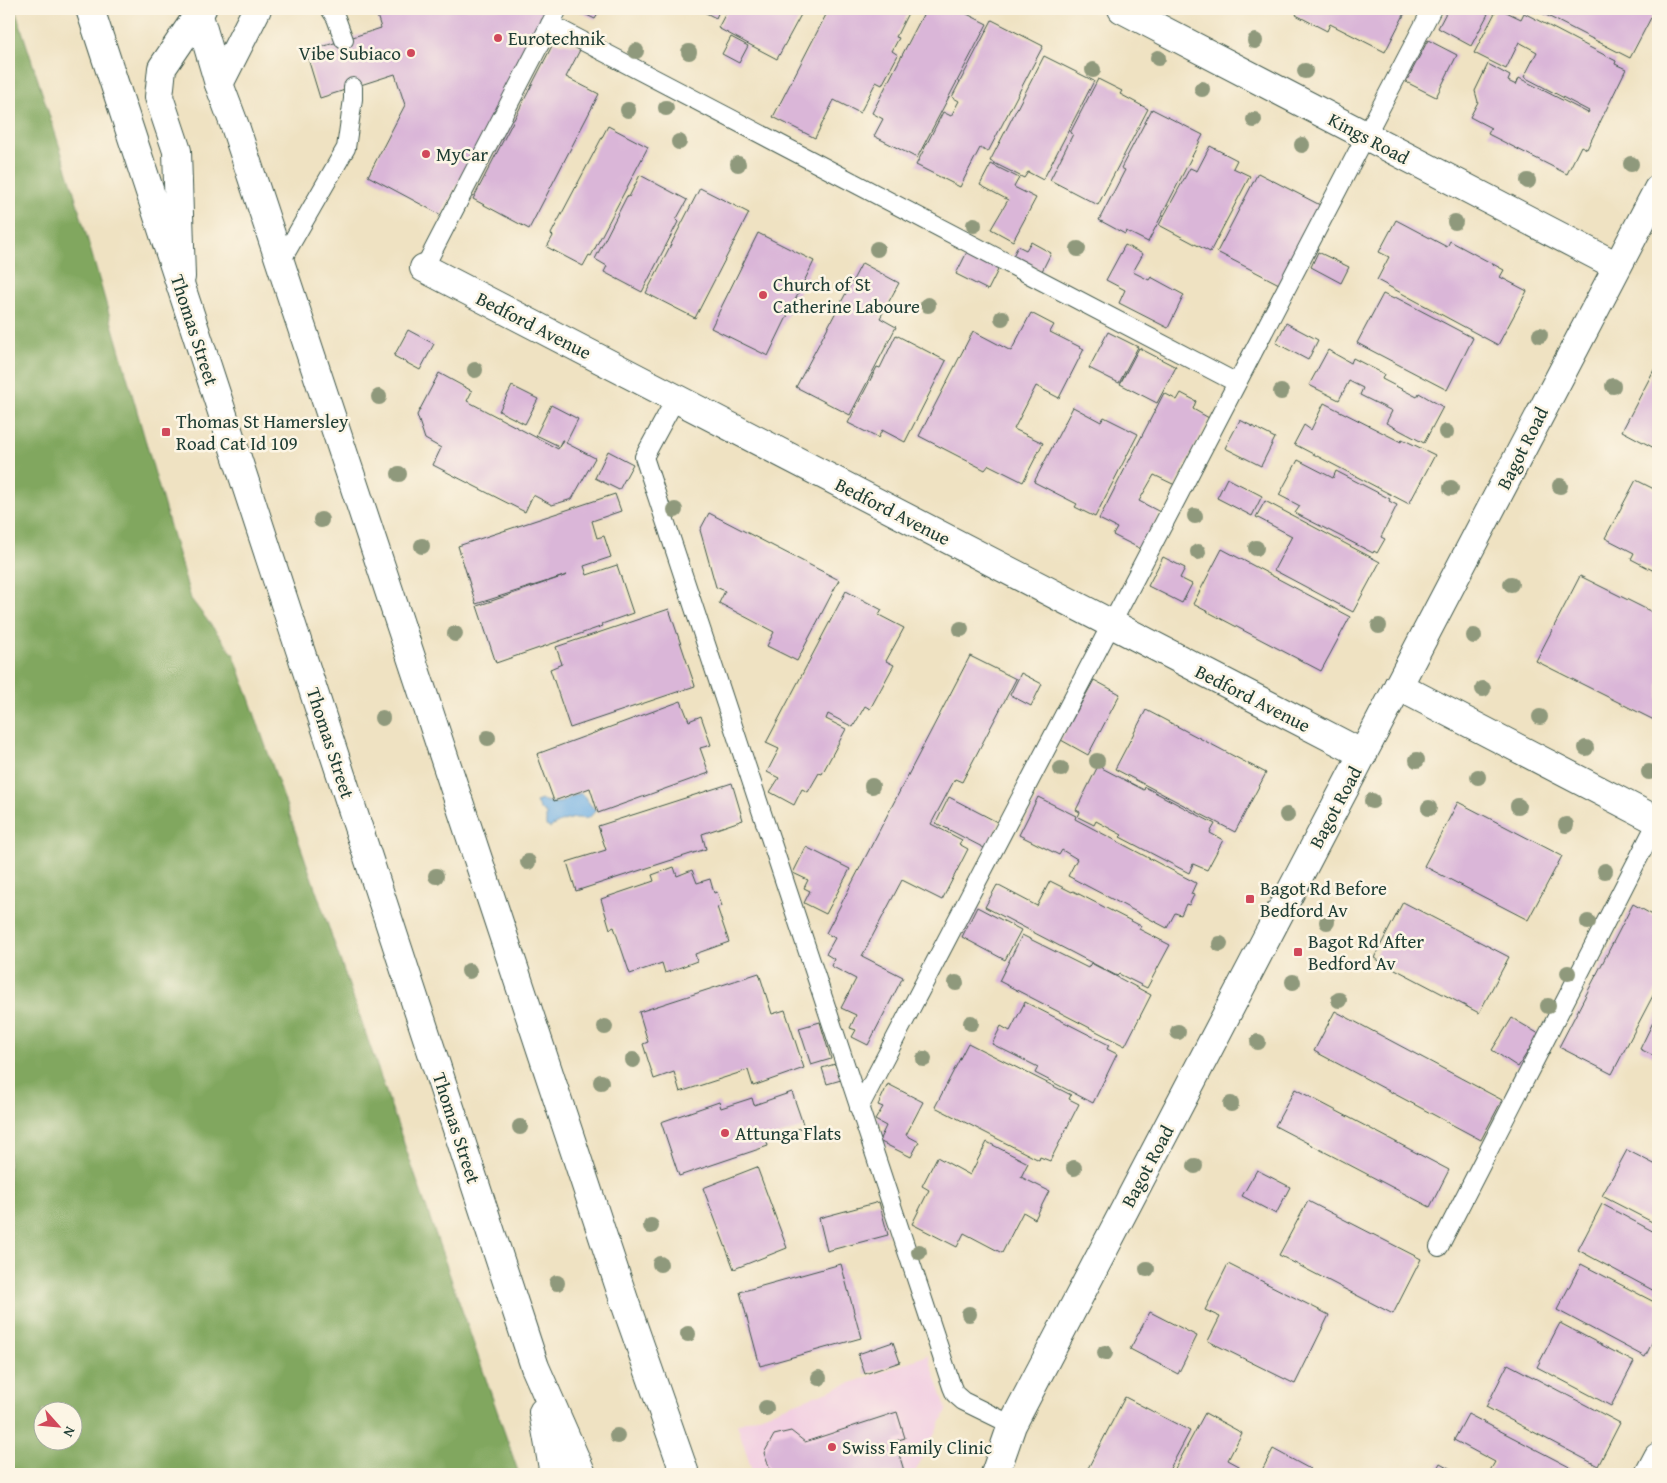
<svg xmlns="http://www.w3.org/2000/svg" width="1667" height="1483" font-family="'Gentium Book Plus',serif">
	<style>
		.built { fill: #f2cfe2 }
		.forest { fill: #81a75e; stroke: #507249; fill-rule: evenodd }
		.water { fill: #72b1e5; stroke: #48778c }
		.building { fill: #dab6d8 }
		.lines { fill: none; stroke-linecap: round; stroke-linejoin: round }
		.service-casing { stroke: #3e5649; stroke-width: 20 }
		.minor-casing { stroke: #3e5649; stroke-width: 30 }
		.tertiary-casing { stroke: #3e5649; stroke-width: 30 }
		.secondary-casing { stroke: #3e5649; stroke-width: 30 }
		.primary-casing { stroke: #3e5649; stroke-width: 30 }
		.service { stroke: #fff; stroke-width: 18 }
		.minor { stroke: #fff; stroke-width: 28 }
		.tertiary { stroke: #fff; stroke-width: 28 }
		.secondary { stroke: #fff; stroke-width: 28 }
		.primary { stroke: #fff; stroke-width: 28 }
		.tree { fill: #8f997c }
		.poi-dot { fill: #d1495b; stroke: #fcf5e5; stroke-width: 2 }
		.labels { text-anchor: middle; stroke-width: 5; stroke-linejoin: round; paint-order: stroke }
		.poi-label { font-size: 19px; fill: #1f3d34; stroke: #fcf5e5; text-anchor: start }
		.street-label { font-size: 19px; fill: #1f3d34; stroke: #fcf5e5 }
	</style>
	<rect width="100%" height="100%" fill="#fcf5e5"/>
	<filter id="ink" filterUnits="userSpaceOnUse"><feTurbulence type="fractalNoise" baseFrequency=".02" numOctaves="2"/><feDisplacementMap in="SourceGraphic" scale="10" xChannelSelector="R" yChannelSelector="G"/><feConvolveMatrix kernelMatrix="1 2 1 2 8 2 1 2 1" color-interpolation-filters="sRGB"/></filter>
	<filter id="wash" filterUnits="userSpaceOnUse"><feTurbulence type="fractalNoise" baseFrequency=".0096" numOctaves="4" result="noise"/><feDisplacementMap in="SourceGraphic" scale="20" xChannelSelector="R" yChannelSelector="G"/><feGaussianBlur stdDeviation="1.12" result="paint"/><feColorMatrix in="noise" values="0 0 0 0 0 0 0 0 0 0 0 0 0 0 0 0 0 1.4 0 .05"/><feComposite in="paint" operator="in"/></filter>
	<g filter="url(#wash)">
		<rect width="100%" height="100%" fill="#efe2c2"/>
		<path class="built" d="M928,1355l19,55 -33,64h-161l-16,-50z"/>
		<path class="forest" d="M9,9h6l57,176 119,414 43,56 285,819h-510zM42,1410h30v30h-30z"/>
		<path class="water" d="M581,793c6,5 8,12 15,17 -9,11 -8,8 -20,8 -9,1 -20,5 -26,10l-4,-2v-12l-6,-5 -4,-7 6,-2c22,8 21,-2 39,-7z"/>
		<g id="blocks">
			<path class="building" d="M375,9h175l-109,206 -73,-39 37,-71 -10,-31 -75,24 -14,-46 75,-24z
				M574,9h27l-6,10z
				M698,9h22l-4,9z
				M728,9h76l-27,50 -59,-31z
				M829,9h81l-14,28 3,1 -7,13 6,4 -16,30 -6,-3 -16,31 -26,-13 -19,38 -42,-21z
				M926,9h31l30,15 -70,134 -43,-22 9,-17 -11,-6z
				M1299,9h108l-22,43 -55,-28 -3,7 -31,-16z
				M1448,9h31l9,5 -17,32 -33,-18z
				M1497,9h3l21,10 3,-6 92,48 -1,3 11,5 -39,80 -6,-3 -14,28 -79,-40 3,-6 -21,-11 8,-15 -3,-11 13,-27 22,12 -2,5 8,4 3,-7 69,35 1,-2 -65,-34 13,-25 -18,-10 -13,27 -32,-16z
				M1534,9h117l4,1 -25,48z
				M992,20l51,26 -55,106 -8,-4 -20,39 -44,-22 27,-53 8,4 8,-15 -7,-4z
				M731,37l17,9 -9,17 -17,-9z
				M1428,40l29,15 -21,42 -30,-15z
				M554,42l28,4 -16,31 33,17 -70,135 -56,-30z
				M1044,56l50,25 -51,99 -15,-8 -4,6 -34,-17z
				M1098,79l24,12 -2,3 28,15 -50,96 -48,-25 23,-46 -3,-1z
				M1152,109l51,26 -55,107 -22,-11 -1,3 -26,-14 26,-50 -4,-2z
				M608,126l40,21 -57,109 -2,-1 -6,11 -36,-19 6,-11 -2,-2z
				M1210,146l27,14 -4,8 17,8 -40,76 -51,-27 31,-57 7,3z
				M991,164l28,14 -5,9 22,11 -23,43 -22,-12 17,-29 -28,-15z
				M1258,173l62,32 -41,79 -62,-32z
				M640,175l47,25 -11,20 2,2 -36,70 -38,-20 3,-6 -12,-7 32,-63 2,1z
				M700,188l49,25 -54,105 -49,-25z
				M1396,220l51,27 3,-6 54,29 -4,7 27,14 -29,54 -121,-65 12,-23 -10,-5z
				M758,233l56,28 -46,95 -57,-28z
				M1031,242l20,11 -9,18 -29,-15 5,-10 8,4z
				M1125,245l18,9 -10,18 16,8 2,-3 33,18 -16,33 -49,-25 6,-13 -19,-10z
				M967,252l32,16 -11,22 -32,-16z
				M1318,252l31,15 -8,16 -30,-16z
				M862,263l37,20 -19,35 16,9 -46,88 -54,-28z
				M1383,294l11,5 1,-2 78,41 -26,52 -90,-47z
				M1031,313l23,12 -4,7 34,17 -25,49 -23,-12 -22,43 29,14 -20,39 -34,-17 -4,5 -66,-34 54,-105 38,20z
				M1286,323l32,17 -10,20 -32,-17z
				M408,330l26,14 -14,26 -26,-14z
				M1108,332l30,15 -19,36 -30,-15z
				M896,335l50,26 -41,81 -23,-12 -4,8 -30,-15 29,-56 3,1z
				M1139,348l37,19 -19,36 -37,-19z
				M1328,350l23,13 2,-5 31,16 -2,5 35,18 2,-4 24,14 -19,36 -38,-20 6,-12 -32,-16 3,-7 -14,-7 -10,19 -30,-15z
				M1657,364l1,1v85l-36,-19z
				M439,373l33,18 -5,10 91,48 5,-9h-1l-3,6 -23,-11 15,-30 27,14 -12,24 29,15 -23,41 -20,6 -19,-10 -8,17 -92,-47 8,-17 -16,-9 -8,-24z
				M512,386l26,13 -13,25 -26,-13z
				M1164,393l13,7 4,-7 15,8 -3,8 16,9 -34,67 -21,-10 -15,26 21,11 -19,37 -28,-14 4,-7 -18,-9z
				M1324,403l77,39 1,-3 33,16 -26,49 -115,-60 10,-19 7,5z
				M1073,407l28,15 3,-5 34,17 -43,83 -20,-10 2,-3 -43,-22z
				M1240,420l35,18 -14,28 -36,-18z
				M608,451l25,13 -14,26 -24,-12z
				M1298,460l35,18 3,-7 54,28 -1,2 8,4 -16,32 4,2 -8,14 -3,-2 -1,2 -78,-40 5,-7 -21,-11z
				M1227,478l35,18 -10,20 -35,-18z
				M1636,480l22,11v82l-27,-14 3,-6 -29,-15z
				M615,494l6,17 -29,10 5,17 7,-2 7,21 -27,9 3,9 30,-10 16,48 -31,11 1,2 -107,37 -19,-57 90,-31 -91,29 -18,-58z
				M1265,501l115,61 -27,50 -79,-42 18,-34 -36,-19z
				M709,513l130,67 -42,81 -30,-15 7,-14 -55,-29 6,-12 -9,-4 -16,-57z
				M1222,549l128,68 -29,54 -128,-67z
				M1163,557l22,11 -5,10 12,6 -10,19 -34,-17z
				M1580,576l78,39v107l-122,-61z
				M846,591l36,19 -3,5 25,13 -18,33 8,4 -24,44 -5,-3 -12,21 -25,-13 -2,5 20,10 -24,45 -3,-1 -11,19 -6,-3 -8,16 -24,-13 9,-14 -12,-6 12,-23 -13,-6z
				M669,609l26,77 -125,42 -20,-59 12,-5 -6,-17z
				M970,656l46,23 -54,103 -7,-3 -24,45 31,16 -3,4 9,5 -26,51 -40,-20 -40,76 41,21 -35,68 -16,-8 4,-7 -6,-2 6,-13 -15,-7 15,-29 -25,-13 3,-7 -8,-5 9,-16 -9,-5z
				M1021,673l21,11 -11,22 -21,-11z
				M1094,680l26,14 -32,61 -27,-15z
				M681,701l8,20 12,-5 10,29 -11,3 9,25 -111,40 -8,-25 -36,13 -17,-47z
				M1146,710l120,63 -31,59 -120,-63z
				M1098,766l46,24 1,-3 70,37 -5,9 13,7 -16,30 -14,-6 -4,9 -69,-36 2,-2 -26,-14 -2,4 -16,-8 2,-5 -4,-2z
				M732,783l11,37 -41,14 4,15 -130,42 -9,-29 39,-12 -8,-24z
				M949,797l50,26 -13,26 -50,-26z
				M1038,797l38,19 -1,3 121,64 -5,11 3,1 -5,10 -3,-1 -5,11 -6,-2 -8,15 -99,-52 9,-17 -15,-9 -3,5 -40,-20z
				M1458,802l104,54 -34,64 -104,-54z
				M806,847l44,22 -24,45 -22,-11 6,-12 -6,-3 4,-8 -15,-7z
				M674,867l3,9 15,-6 5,13 13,-4 4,14 3,-1 5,14 -5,1 12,35 -34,12 2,7 -32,12 -3,-10 -32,11 -16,-47 -4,2 -9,-30 53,-18 -2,-6z
				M1050,881l22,11 1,-1 68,35 -2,3 31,16 -23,43 -28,-14 -2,2 -132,-69 12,-22 40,21z
				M1403,902l106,55 -30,56 -105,-55z
				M1633,904l25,14v68l-46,88 -53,-27z
				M977,907l44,23 -16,30 -43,-23z
				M1022,935l66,33 3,-5 60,32 -26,51 -126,-65z
				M759,973l13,41 13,-4 19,58 -51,18 -5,-16 -68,22 -6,-20 -20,7 -11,-35 5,-2 -9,-30z
				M1025,1002l84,43 -2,4 10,5 -24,49 -58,-30 3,-6 -46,-23 9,-18 9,5z
				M1335,1011l167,89 -21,40 -167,-89z
				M1658,1012v46l-18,-9z
				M1512,1018l27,16 -21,33 -26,-17z
				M820,1022l11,37 -20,6 -12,-37z
				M968,1043l103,52 -2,4 10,5 -29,57 -10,-4 -1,3 -104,-53z
				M835,1064l6,16 -14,4 -5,-16z
				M888,1084l35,18 -17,33 13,7 -8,15 -32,-16 7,-15 -11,-6 8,-13 -5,-2z
				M1295,1089l154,81 -19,37 -155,-81z
				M792,1092l12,35 -38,12 2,7 -89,30 -18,-54 58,-20 2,6 31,-10 2,7z
				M987,1142l41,21 -7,14 28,14 -14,28 -12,-7 -21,41 -38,-20 -7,14 -45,-23 17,-34 -7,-4 15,-29 33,18z
				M1627,1150l31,16v59l-56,-29z
				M757,1167l30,81 -53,21 -31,-81z
				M1257,1170l33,17 -14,27 -34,-18z
				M1308,1201l113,58 -28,55 -114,-59z
				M879,1202l9,33 -61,16 -8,-33z
				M1602,1204l56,30v59l-80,-43z
				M841,1264l20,74 -101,28 -20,-74z
				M1228,1264l101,51 -34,69 -87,-43 12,-24 -15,-7z
				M1581,1264l77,40v27l-13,26 -88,-47z
				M1150,1312l47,24 -19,38 -48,-25z
				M1560,1323l74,39 -23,44 -74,-39z
				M893,1342l7,20 -35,12 -7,-20z
				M1508,1364l112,59 -22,43 -112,-59z
				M1125,1397l65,34 -23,43h-82z
				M897,1412l8,26 -10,3 10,33h-127l-8,-4 -6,-17 10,-18 17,-4 14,11z
				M1205,1413l37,20 -14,27 11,6 -4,8h-63z
				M1468,1414l109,57 -1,3h-88l7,-12 -41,-22z
				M1273,1449l37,20 -2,5h-48z
				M1440,1463l20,11h-26z"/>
		</g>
	</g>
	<g filter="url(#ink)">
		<use href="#blocks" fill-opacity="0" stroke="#3e5649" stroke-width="1"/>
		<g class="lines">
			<defs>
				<path id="service" d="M330,9l6,9 8,22
					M550,24l687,359
					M280,263l66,-115 7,-49v-12
					M424,268l134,-259
					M676,398l-32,59 308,930 3,7 8,7 49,24
					M859,1108l573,-1099
					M1439,1247l219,-427"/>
				<path id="minor" d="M1122,9l495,257
					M424,268l939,486
					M1398,686l260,135
					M1649,1474l9,-17"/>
				<path id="tertiary" d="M219,84l38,-75
					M181,277l-4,-126 -18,-54 3,-29 40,-59"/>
				<path id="secondary" d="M995,1474l17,-49 646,-1236"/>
				<path id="primary" d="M90,9l445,1358 47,107
					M197,9l22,75 17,45 388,1171 61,174
					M543,1412l11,62"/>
			</defs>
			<use href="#service" class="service-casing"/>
			<use href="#minor" class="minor-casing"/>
			<use href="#tertiary" class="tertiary-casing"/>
			<use href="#secondary" class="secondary-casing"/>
			<use href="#primary" class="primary-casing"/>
			<use href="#service" class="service"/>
			<use href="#minor" class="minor"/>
			<use href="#tertiary" class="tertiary"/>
			<use href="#secondary" class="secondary"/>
			<use href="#primary" class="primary"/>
		</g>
		<g class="tree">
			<circle cx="1255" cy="41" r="8"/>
			<circle cx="636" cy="51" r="8"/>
			<circle cx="689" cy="52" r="8"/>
			<circle cx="1158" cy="58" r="8"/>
			<circle cx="1093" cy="70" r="8"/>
			<circle cx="1305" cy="71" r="8"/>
			<circle cx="1202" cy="89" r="8"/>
			<circle cx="666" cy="108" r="8"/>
			<circle cx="628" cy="110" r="8"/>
			<circle cx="1254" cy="120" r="8"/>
			<circle cx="679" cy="142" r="8"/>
			<circle cx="1302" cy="145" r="8"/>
			<circle cx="738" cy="164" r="8"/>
			<circle cx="1631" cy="164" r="8"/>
			<circle cx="1528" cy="181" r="8"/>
			<circle cx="1455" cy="222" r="8"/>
			<circle cx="974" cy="225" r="8"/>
			<circle cx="877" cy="249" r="8"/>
			<circle cx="1078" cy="249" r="8"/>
			<circle cx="928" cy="305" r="8"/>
			<circle cx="1002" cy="318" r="8"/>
			<circle cx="1540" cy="335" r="8"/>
			<circle cx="475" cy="370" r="8"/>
			<circle cx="1613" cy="386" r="8"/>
			<circle cx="1281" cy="392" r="8"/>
			<circle cx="379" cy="397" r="8"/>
			<circle cx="1446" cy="432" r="8"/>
			<circle cx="399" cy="474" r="8"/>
			<circle cx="1560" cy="486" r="8"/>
			<circle cx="1451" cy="488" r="8"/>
			<circle cx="675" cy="510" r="8"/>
			<circle cx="1195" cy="516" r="8"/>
			<circle cx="321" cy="520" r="8"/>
			<circle cx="422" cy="546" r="8"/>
			<circle cx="1256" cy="548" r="8"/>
			<circle cx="1198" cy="552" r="8"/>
			<circle cx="1511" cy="584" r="8"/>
			<circle cx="1379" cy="626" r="8"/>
			<circle cx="961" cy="629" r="8"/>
			<circle cx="455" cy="634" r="8"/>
			<circle cx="1474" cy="636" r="8"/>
			<circle cx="1483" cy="689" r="8"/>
			<circle cx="1540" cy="717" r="8"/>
			<circle cx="382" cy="718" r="8"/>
			<circle cx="488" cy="738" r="8"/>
			<circle cx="1586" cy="748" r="8"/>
			<circle cx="1417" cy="760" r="8"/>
			<circle cx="1097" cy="761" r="8"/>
			<circle cx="1061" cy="769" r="8"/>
			<circle cx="1649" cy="772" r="8"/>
			<circle cx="1478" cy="777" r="8"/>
			<circle cx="872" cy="786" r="8"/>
			<circle cx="1372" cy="801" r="8"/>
			<circle cx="1518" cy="806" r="8"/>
			<circle cx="1429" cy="808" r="8"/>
			<circle cx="1287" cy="815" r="8"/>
			<circle cx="1566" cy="825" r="8"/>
			<circle cx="528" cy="862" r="8"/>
			<circle cx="1605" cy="871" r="8"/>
			<circle cx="436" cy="876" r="8"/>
			<circle cx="1327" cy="922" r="8"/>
			<circle cx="1588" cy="922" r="8"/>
			<circle cx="1220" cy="944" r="8"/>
			<circle cx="469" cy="971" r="8"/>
			<circle cx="1568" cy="973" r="8"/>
			<circle cx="1293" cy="982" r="8"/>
			<circle cx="956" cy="983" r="8"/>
			<circle cx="1339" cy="1000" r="8"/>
			<circle cx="1548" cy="1006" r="8"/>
			<circle cx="971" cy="1023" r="8"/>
			<circle cx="605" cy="1027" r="8"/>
			<circle cx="1178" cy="1032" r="8"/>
			<circle cx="1258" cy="1042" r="8"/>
			<circle cx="924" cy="1059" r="8"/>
			<circle cx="633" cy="1060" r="8"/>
			<circle cx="601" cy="1082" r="8"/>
			<circle cx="1231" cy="1104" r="8"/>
			<circle cx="520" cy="1127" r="8"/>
			<circle cx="1195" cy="1166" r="8"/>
			<circle cx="1074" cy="1168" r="8"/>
			<circle cx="651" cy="1226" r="8"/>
			<circle cx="919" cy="1252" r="8"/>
			<circle cx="660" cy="1264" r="8"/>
			<circle cx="1147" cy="1269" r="8"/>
			<circle cx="557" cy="1283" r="8"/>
			<circle cx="969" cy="1314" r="8"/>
			<circle cx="688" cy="1334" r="8"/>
			<circle cx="1105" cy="1353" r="8"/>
			<circle cx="819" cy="1378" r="8"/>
			<circle cx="766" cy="1408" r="8"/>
			<circle cx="617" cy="1436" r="8"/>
		</g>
	</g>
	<g class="poi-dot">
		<circle cx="498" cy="38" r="5"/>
		<circle cx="411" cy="53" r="5"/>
		<circle cx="426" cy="154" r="5"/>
		<circle cx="763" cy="295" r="5"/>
		<rect x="161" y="427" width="10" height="10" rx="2.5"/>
		<rect x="1245" y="894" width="10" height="10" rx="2.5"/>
		<rect x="1293" y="947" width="10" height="10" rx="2.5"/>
		<circle cx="725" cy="1133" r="5"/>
		<circle cx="832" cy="1447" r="5"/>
	</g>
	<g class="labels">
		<g class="poi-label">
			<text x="508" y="45">Eurotechnik</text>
			<text x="401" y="60" text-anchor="end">Vibe Subiaco</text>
			<text x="436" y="161">MyCar</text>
			<text x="773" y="291">Church of St<tspan x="773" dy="22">Catherine Laboure</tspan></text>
			<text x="176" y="428">Thomas St Hamersley<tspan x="176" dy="22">Road Cat Id 109</tspan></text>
			<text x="1260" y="895">Bagot Rd Before<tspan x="1260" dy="22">Bedford Av</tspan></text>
			<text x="1308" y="948">Bagot Rd After<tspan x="1308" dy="22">Bedford Av</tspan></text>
			<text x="735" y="1140">Attunga Flats</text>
			<text x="842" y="1454">Swiss Family Clinic</text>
		</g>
		<g class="street-label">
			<text transform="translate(1369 138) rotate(28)" y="7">Kings Road</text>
			<text transform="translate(534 325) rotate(27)" y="7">Bedford Avenue</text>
			<text transform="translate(195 330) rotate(72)" y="7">Thomas Street</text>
			<text transform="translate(1522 448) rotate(-63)" y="7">Bagot Road</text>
			<text transform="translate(893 511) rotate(27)" y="7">Bedford Avenue</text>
			<text transform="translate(1253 698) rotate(27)" y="7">Bedford Avenue</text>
			<text transform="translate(331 743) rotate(72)" y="7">Thomas Street</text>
			<text transform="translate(1335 807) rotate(-62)" y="7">Bagot Road</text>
			<text transform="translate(457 1128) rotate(72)" y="7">Thomas Street</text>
			<text transform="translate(1147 1166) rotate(-62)" y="7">Bagot Road</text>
		</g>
	</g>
	<rect width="1667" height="1483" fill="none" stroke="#fcf5e5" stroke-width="30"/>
	<g transform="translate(58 1426) rotate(117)"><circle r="24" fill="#fcf5e5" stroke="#a4ab9e"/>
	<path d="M0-4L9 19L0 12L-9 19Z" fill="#d1495b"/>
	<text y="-8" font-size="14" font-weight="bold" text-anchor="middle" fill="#1f3d34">N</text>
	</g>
</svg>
